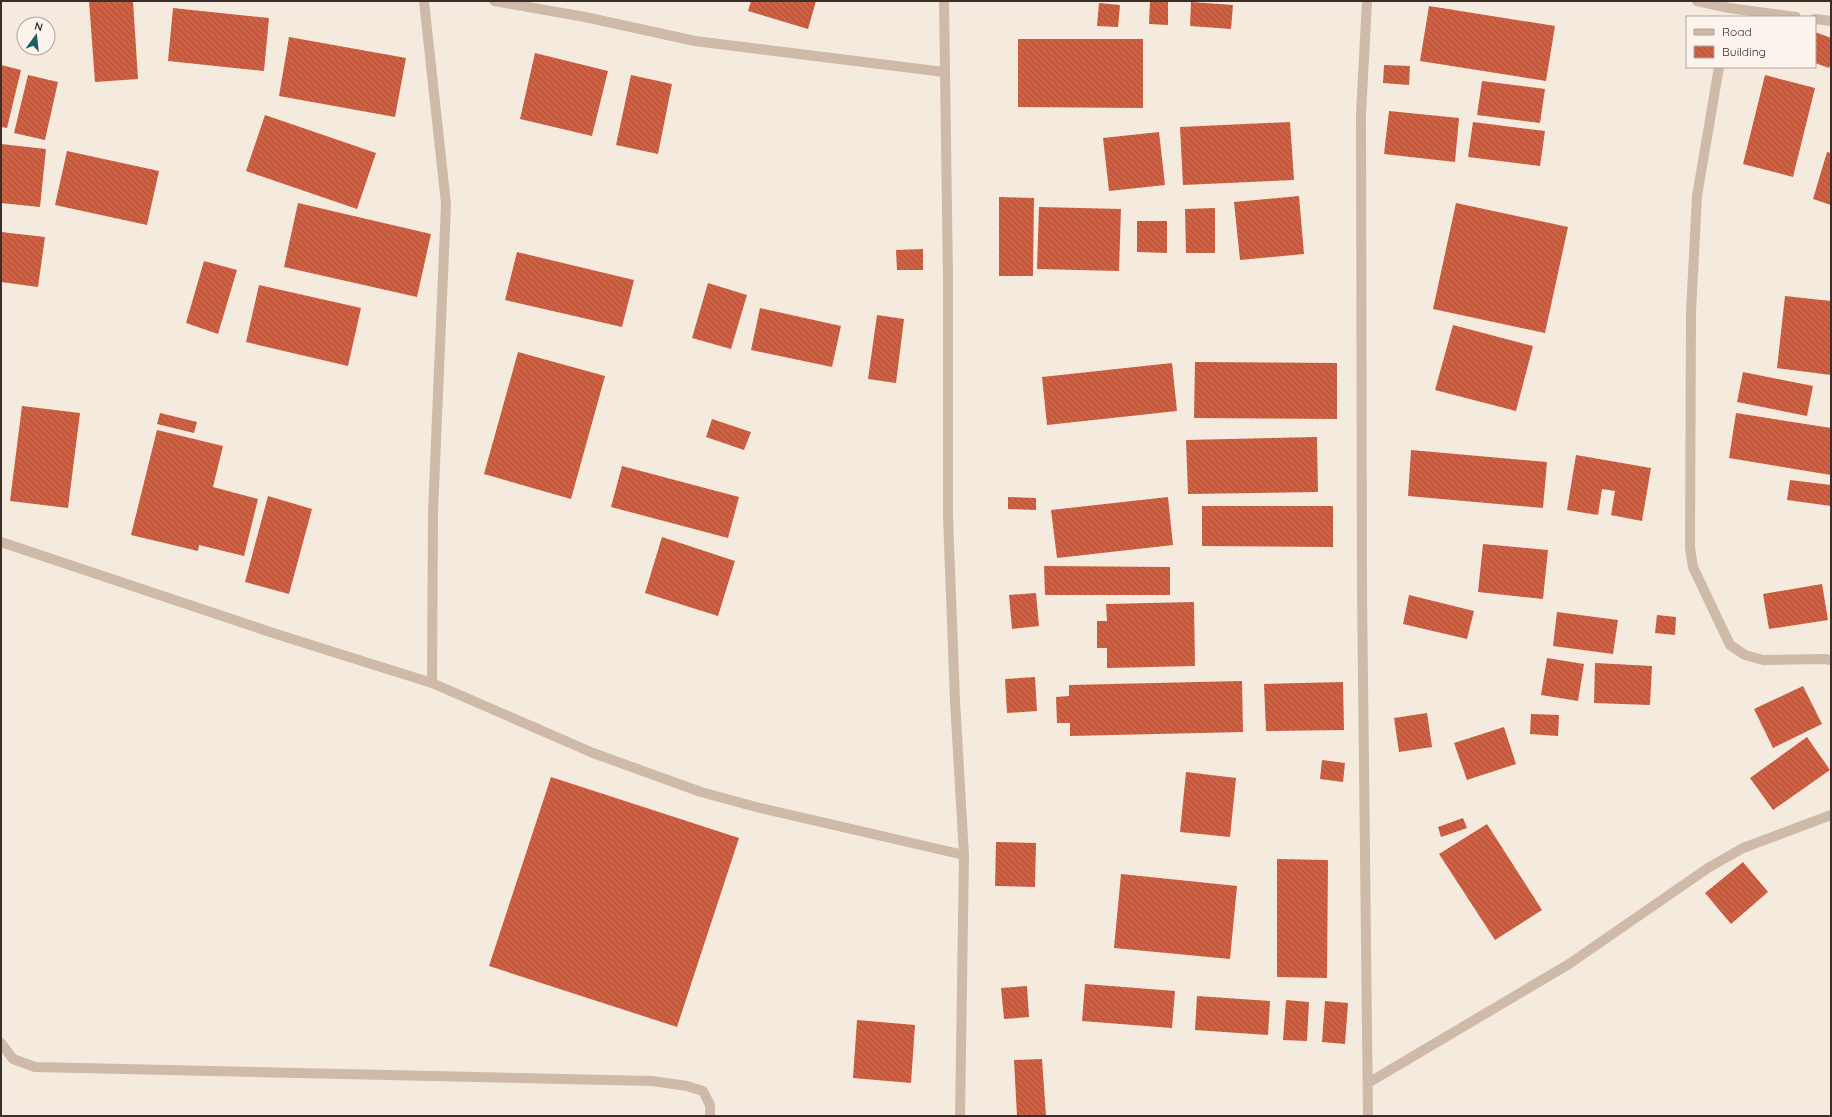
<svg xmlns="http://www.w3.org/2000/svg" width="1832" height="1117" font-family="Quicksand,sans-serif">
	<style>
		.building { fill: url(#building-back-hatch) }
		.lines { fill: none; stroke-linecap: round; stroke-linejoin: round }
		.minor { stroke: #cfb9a9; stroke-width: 10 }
	</style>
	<defs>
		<pattern id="building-back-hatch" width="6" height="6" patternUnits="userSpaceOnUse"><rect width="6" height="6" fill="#d15f41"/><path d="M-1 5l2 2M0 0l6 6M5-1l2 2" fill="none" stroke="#ab4f36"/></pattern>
	</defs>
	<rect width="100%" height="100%" fill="#f5eade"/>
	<path class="building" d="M89,1h44l5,78 -43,3z
		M751,1h65l-8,28 -60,-18z
		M1150,2h18v23l-19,-1z
		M1191,2l42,3 -2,24 -41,-3z
		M1099,3l21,2 -2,22 -21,-1z
		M1429,6l126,20 -9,55 -126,-20z
		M173,8l96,10 -5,53 -96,-10z
		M1815,32l16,6v24l-2,6 -14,-5z
		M289,37l117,21 -11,59 -116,-21z
		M1018,39h125v69l-125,-1z
		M535,53l73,18 -16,65 -72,-17z
		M1,65l20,5 -14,58 -6,-1z
		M1384,65l26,1 -1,19 -26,-2z
		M28,75l30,7 -13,58 -31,-7z
		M631,75l41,9 -14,70 -42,-9z
		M1765,75l50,13 -22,89 -50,-13z
		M1482,81l63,8 -5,34 -63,-8z
		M1389,111l70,7 -4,44 -71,-8z
		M265,115l111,38 -19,56 -111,-38z
		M1290,122l4,58 -111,5 -3,-58z
		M1473,122l72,9 -5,35 -72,-9z
		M1159,132l6,53 -56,6 -6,-53z
		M1,144l45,5 -6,58 -39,-4z
		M67,151l92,20 -12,54 -92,-20z
		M1827,152l4,1v52l-18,-6z
		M1299,196l5,58 -64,6 -6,-58z
		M999,197l35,1 -1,78h-34z
		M298,203l133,31 -14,63 -133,-30z
		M1456,203l112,24 -23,106 -112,-24z
		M1039,207l82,2 -2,62 -82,-2z
		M1215,208v45h-29l-1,-44z
		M1137,221h30v32l-30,-1z
		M1,232l44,5 -7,50 -37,-5z
		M923,249v21h-26l-1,-20z
		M517,252l117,28 -12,47 -117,-27z
		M204,261l33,9 -19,64 -32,-11z
		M708,283l39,12 -16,54 -39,-11z
		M259,285l102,23 -13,58 -102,-24z
		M1785,296l46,5v74l-54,-7z
		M760,308l81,18 -9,41 -81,-17z
		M877,315l27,4 -8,64 -28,-4z
		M1453,325l80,21 -17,65 -81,-21z
		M518,352l87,24 -34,123 -87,-25z
		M1195,362l142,1v56l-143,-1z
		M1172,363l5,48 -130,14 -5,-48z
		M1743,372l70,14 -6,30 -70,-14z
		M22,406l58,7 -12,95 -58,-7z
		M160,413l37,9 -3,11 -37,-9z
		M1736,413l95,15v47l-102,-17z
		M712,419l39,13 -7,18 -38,-13z
		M157,430l66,16 -10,41 45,12 -14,57 -45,-11 -1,6 -67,-16z
		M1317,437l1,55 -130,2 -2,-54z
		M1411,450l136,12 -4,46 -135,-12z
		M1576,455l75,13 -9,53 -31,-6 4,-24 -13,-2 -4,26 -31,-5z
		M622,466l117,31 -11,41 -117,-31z
		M1790,480l41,5v21l-44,-6z
		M268,496l44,13 -23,85 -44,-12z
		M1008,497l28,1v12l-28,-1z
		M1168,497l5,48 -116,13 -6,-48z
		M1202,506h131v41l-131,-1z
		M662,537l73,24 -17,55 -73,-23z
		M1483,544l65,6 -5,49 -65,-7z
		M1044,566l126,1v28h-125z
		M1822,584l6,36 -59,9 -6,-35z
		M1036,593l3,33 -27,3 -3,-34z
		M1409,595l65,16 -7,28 -64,-15z
		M1194,602l1,64 -88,2v-20h-10v-27h10l-1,-17z
		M1557,612l61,8 -5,34 -60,-8z
		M1657,615l19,2 -1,18 -20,-2z
		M1547,658l37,6 -6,37 -37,-6z
		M1595,663l57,3 -2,39 -56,-2z
		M1035,677l2,34 -30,2 -2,-34z
		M1242,681l1,51 -173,4v-13h-13l-1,-26 13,-1v-11z
		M1343,682l1,48 -78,1 -2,-47z
		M1803,686l19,38 -49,24 -19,-39z
		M1427,713l5,34 -33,5 -5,-34z
		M1531,714l28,1 -1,21 -28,-2z
		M1504,727l12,37 -49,16 -13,-37z
		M1807,737l23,33 -57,40 -23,-32z
		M1322,760l23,3 -2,19 -23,-3z
		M1186,772l50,6 -6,59 -50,-5z
		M551,777l188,61 -62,189 -188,-61z
		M1463,818l4,10 -26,9 -3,-10z
		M1487,824l55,86 -47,30 -56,-86z
		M996,842l40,1 -1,44 -40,-1z
		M1277,859l51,1 -1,118 -50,-1z
		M1743,862l25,30 -37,32 -26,-31z
		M1121,874l116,12 -7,73 -116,-11z
		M1085,984l90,7 -3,37 -90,-7z
		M1027,986l2,31 -25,2 -3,-31z
		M1197,996l73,5 -2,34 -73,-5z
		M1286,1000l23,2 -2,39 -24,-1z
		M1325,1001l23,2 -3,41 -23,-2z
		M857,1020l58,5 -4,58 -58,-5z
		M1042,1059l4,57h-29l-3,-56z"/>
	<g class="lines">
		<path class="minor" d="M424,1l22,203 -13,308 -1,171
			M494,1l91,16 110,24 249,31
			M944,1l4,277v239l7,184 9,154 -4,261
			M1367,1l-6,113 1,478 6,524
			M1697,1l32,7 67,9
			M1815,19l16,2
			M1719,67l-22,129 -6,116 -1,236 3,19 37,78 15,10 18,5 61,-1 7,1
			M1,542l272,91 159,50 161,70 108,39 59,16 204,47
			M1,1043l12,16 22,8 617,14 35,5 16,5 7,14v11
			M1368,1083l201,-119 139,-96 35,-20 88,-33"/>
	</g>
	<rect width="1832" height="1117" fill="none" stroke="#3b2e29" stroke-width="4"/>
	<rect x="1686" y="16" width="130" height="52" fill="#fcf4ec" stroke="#afa59e"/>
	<rect x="1694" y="29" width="20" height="6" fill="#cfb9a9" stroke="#afa59e"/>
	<text x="1722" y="36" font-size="12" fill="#3b2e29">Road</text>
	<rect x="1694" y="46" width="20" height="12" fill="url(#building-back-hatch)" stroke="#afa59e"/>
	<text x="1722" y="56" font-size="12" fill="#3b2e29">Building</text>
	<g transform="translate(36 36) rotate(15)"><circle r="19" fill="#fcf4ec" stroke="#afa59e"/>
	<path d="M0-3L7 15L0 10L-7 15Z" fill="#1a5f61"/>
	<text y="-6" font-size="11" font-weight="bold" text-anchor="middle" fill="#3b2e29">N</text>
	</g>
</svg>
